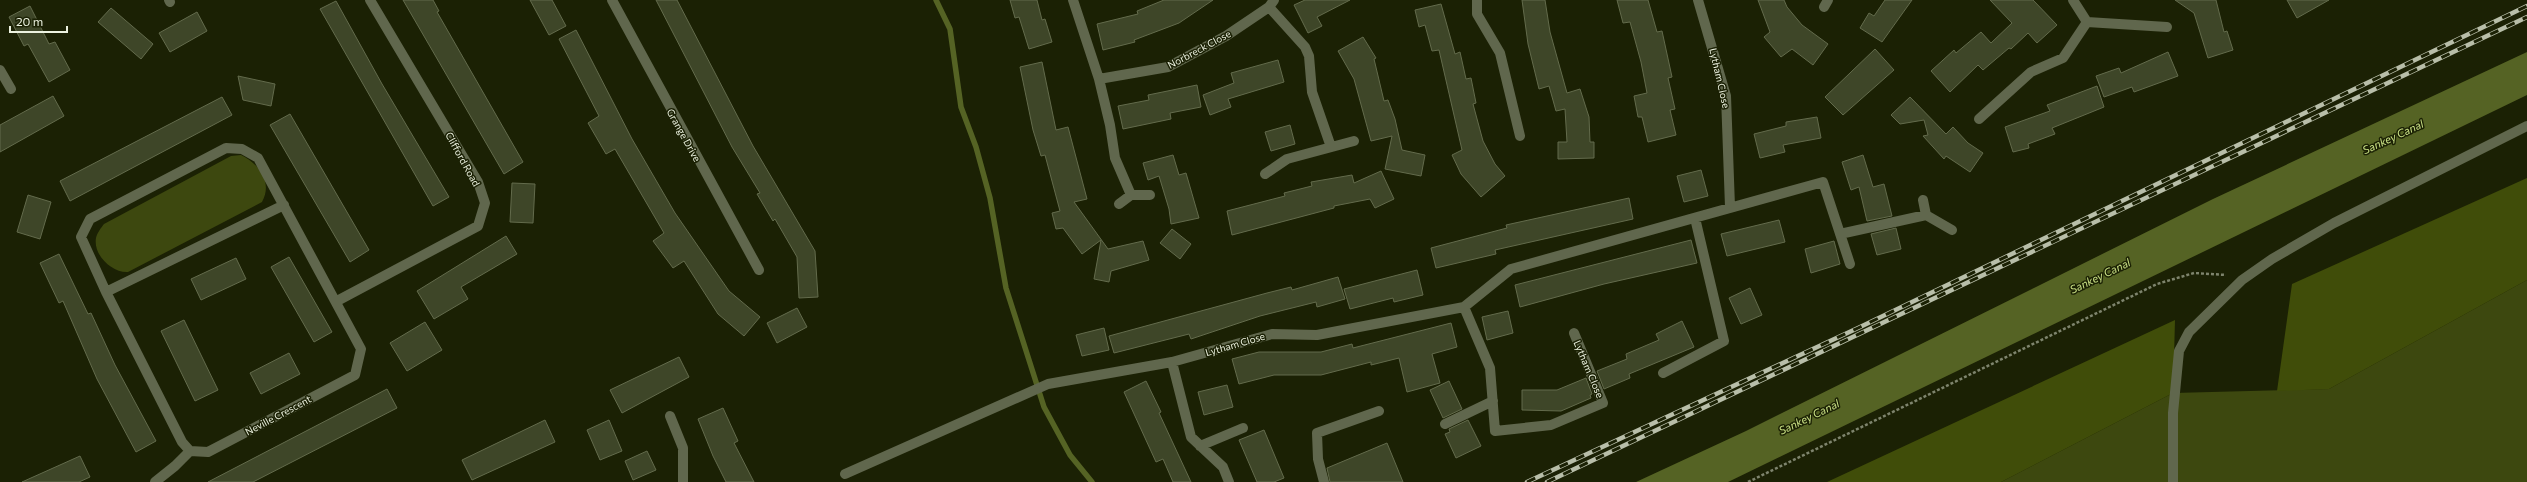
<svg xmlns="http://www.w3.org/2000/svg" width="2527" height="482" font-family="Commissioner,sans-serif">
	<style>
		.green { fill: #3d480f }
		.forest { fill: #404d09 }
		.water { fill: #556324 }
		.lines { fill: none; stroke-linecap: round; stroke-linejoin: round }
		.stream { stroke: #556324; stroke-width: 5.5 }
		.building { fill: #3e4628; stroke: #636b4c }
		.path { stroke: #7e846d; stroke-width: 2.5; stroke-dasharray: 3 2; stroke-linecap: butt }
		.minor { stroke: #60674d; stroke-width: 10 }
		.rail-casing { stroke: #b8bea9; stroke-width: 4.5 }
		.rail { stroke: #1b2104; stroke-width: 3; stroke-dasharray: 9; stroke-linecap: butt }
		.labels { text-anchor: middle; stroke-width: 3; stroke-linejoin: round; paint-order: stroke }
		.street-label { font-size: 10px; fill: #ecf2e0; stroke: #1b2104 }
		.water-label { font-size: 11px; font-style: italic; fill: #cce387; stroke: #1b2104 }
	</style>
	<rect width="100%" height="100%" fill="#1b2104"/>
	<path class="green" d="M241,155c18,9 32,27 21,47l-134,70c-16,1 -35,-17 -32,-34 1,-5 5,-10 8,-14l127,-68z
		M2527,280v202h-526l172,-89 156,-4z"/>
	<path class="forest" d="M2527,178v102l-198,109 -52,2 15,-107z
		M2175,320l-2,73 -172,89h-174z"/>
	<path class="water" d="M2527,52v43l-799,387h-92l110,-51 467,-232z"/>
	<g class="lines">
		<path class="stream" d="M936,0l14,29 11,78 15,40 14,51 16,90 38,119 26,48 22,27"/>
	</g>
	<path class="building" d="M403,0h30l6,11 -2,1 86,150 -19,12z
		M530,0h22l14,26 -17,9z
		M656,0h21l76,146 62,105 3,46 -19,1 -2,-41 -22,-38 -2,2 -16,-27 3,-1 -28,-46z
		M1010,0h27l5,20 3,-1 7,23 -23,7 -10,-32 -4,1z
		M1164,0h49l-34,23 -45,17 1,2 -32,8 -6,-26 41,-10 -1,-3z
		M1305,0h45l-33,17 5,9 -14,7 -14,-28z
		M1522,0h23l5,32 17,61 13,-4 9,28 1,25h4v16l-36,1v-17h9l-2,-33 -9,2 -7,-25 -10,3 -11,-45z
		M1617,0h31l9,32 5,-1 10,46 -4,1 7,31 -5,1 6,25 -28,7 -6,-25h-4l-4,-21 13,-3 -6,-31 -11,-40 -7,1z
		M1758,0h26l3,7 15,18 26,19 -15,21 -21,-16 -11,8 -17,-20 6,-5z
		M1885,0h27l-30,42 -22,-14 9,-15 5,3z
		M1990,0h43l24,25 -20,18 -9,-10 -17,16 -2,-1 -26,22 -5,-5 -28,27 -19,-21 23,-21 2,3 25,-21 10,11 21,-20z
		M2175,0h41l8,32 3,-1 6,19 -25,8 -14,-45z
		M2287,0h42l-32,18z
		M336,1l46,83 67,113 -16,9 -113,-197z
		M1441,4l14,50 5,-2 6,27 5,-1 5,25 -3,1 10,37 12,23 10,12 -24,21 -20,-23 -9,-19 10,-5 -23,-100 -7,1 -7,-26 -6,2 -4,-17z
		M30,6l19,38 6,-2 15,28 -21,12 -21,-38 -4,2 -15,-29z
		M111,8l42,36 -12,15 -43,-37z
		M197,12l10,19 -37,21 -11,-19z
		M576,30l56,109 43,74 54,78 31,26 -16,19 -26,-22 -34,-53 -11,7 -20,-27 11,-8 -49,-84 -9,5 -18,-31 11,-7 -40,-77z
		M1363,37l13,21 -2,1 10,42 4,-1 7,19 7,31 23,5 -4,21 -36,-7 7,-33 -21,5 -17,-62 -16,-28z
		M1875,49l19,21 -51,45 -18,-18z
		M2168,52l10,24 -44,16 -2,-5 -28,10 -8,-21 23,-8 2,5z
		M1278,60l6,22 -56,17 3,8 -21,8 -7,-20 31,-12 -3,-10z
		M1042,62l14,68 12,-3 19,72 -13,3 34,47 35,-8 6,19 -38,11 -2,11 -15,-3 7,-39 -19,14 -19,-26 -7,1 -4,-16 8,-2 -15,-56 -4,1 -8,-26 -13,-63z
		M238,76l37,8 -4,22 -28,-6z
		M1197,85l4,22 -31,6 1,6 -48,10 -5,-23 31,-6 -1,-5z
		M2097,86l7,21 -52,21 3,6 -27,10 1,4 -16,4 -8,-25 45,-16 -3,-6z
		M53,96l11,20 -64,36v-27z
		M222,97l10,18 -162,86 -10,-20z
		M1910,97l36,37 7,-7 15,16 15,10 -13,19 -24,-16 -2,3 -21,-23 5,-1 -4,-15 -24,4 -9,-9z
		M290,114l79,136 -19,12 -80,-137z
		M1817,117l4,21 -38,7 2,7 -25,6 -6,-24 32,-8v-4z
		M1290,125l5,19 -24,7 -6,-19z
		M1173,155l6,20 7,-2 13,45 -28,6 -2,-15 -10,-33 -11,4 -5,-17z
		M1863,155l10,32 11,-3 8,32 -25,5 -8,-34 -8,3 -9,-28z
		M1701,170l7,26 -24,6 -7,-26z
		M1381,171l13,28 -19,9 -5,-9 -36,7v2l-102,27 -5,-24 58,-15 -1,-3 28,-7 -1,-4 41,-7 2,8z
		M512,183l23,1 -2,39 -23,-1z
		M28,195l23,7 -11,37 -23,-7z
		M1629,198l4,21 -138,31 1,4 -60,14 -5,-20 76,-20 -1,-3z
		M1779,220l6,22 -58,14 -6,-22z
		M1896,228l5,21 -24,6 -6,-21z
		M1172,229l19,15 -11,15 -20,-16z
		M506,236l11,18 -56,33 7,12 -34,20 -17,-28z
		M1691,240l6,23 -93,21 -84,23 -5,-22z
		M1834,241l6,23 -29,9 -6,-24z
		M59,254l29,60 3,-1 24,52 41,76 -20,11 -39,-73 -34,-78 -4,2 -19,-40z
		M289,257l43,75 -18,10 -43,-75z
		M236,258l10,21 -45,21 -10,-21z
		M1417,270l6,25 -29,7 -1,-4 -43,11 -6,-20z
		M1338,277l7,22 -28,8 -1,-5 -56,14 -69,23 -2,-5 -75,19 -5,-17 158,-43 24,-6 1,3z
		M1750,288l12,27 -21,9 -12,-26z
		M797,308l10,19 -30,16 -10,-20z
		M1508,311l5,22 -26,7 -5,-23z
		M184,320l34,70 -23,11 -34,-70z
		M1682,321l12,26 -65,27 1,4 -26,11 -7,-18 30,-12 -1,-5 33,-14 -3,-6z
		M425,322l17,28 -35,21 -17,-28z
		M1451,323l6,24 -25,7 8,29 -33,9 -8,-34 -28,7v-3l-50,13h-47l-35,9 -7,-25 27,-7h62l31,-8 1,4z
		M1104,328l5,22 -27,6 -6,-21z
		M289,353l11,21 -39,20 -11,-21z
		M679,357l10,20 -67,36 -12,-23z
		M1586,378l6,16 -2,1 1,3 -30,13 -39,-1v-20h35z
		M1146,381l15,31 -2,1 32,69h-18l-10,-23 -7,3 -32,-70z
		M1449,381l13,28 -19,9 -13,-28z
		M1227,385l6,22 -29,8 -6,-23z
		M387,389l10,19 -68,35 -76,39h-45z
		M723,408l15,33 -4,2 20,39h-28l-13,-26 -15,-37z
		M545,420l10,22 -83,38 -10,-20z
		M609,420l13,31 -22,9 -13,-30z
		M1468,420l13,26 -25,12 -11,-24 5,-2 -1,-3z
		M1264,430l20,48 -10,4h-17l-18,-42z
		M1387,443l16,39h-73l-3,-14z
		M647,451l9,19 -23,10 -8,-19z
		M80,456l10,21 -11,5h-57z"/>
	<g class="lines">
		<path class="path" d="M1748,482l409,-198 37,-11 32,2"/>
		<path class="minor" d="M169,0l1,2
			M612,0l147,270
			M1073,0l26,79 11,46 5,33 16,37
			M1477,0v14l23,39 20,83
			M1698,0l28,96 4,111
			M2073,0l14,22
			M1269,7l36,40 4,9 3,36 19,55
			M1824,7l4,-7
			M0,70l11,19
			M1099,79l69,-12 58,-31 43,-29 5,-7
			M1979,119l52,-47 32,-14 24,-36 80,5
			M226,148l16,1 16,9 103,191 -6,26 -147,77 -18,-1 -8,-9 -76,-150 -25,-55 9,-18z
			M1265,174l22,-15 67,-18
			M1923,200l3,15
			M1119,204l12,-9h19
			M1840,234l86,-19 26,15
			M106,292l178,-87
			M337,301l141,-75 7,-23 -7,-21 -108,-182
			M1464,307l26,61 5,63 56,-6 52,-22 -29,-70
			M1172,362l19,75 32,30 6,15
			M1663,373l61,-32 -29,-123
			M670,416l13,32v34
			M1445,424l48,-23
			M1200,446l43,-18
			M845,474l203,-90 124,-22 100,-28 45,1 147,-28 47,-38 312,-87 27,82
			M155,482l20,-16 15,-15
			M1324,482l-6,-23 -1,-26 62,-22
			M2173,482v-69l6,-62 10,-19 53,-52 30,-21 62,-36 193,-97"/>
		<defs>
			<path id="rail" d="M1527,482l331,-154 669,-322
				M1547,482l980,-465"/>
		</defs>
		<use href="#rail" class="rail-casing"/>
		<use href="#rail" class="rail"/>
	</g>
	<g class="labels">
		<g class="street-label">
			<text transform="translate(1199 49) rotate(-28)" y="4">Norbreck Close</text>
			<text transform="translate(1720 78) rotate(77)" y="4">Lytham Close</text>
			<text transform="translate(684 135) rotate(61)" y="4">Grange Drive</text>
			<text transform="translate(463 159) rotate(61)" y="4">Clifford Road</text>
			<text transform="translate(1235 344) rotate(-16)" y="4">Lytham Close</text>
			<text transform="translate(1589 369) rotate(67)" y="4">Lytham Close</text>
			<text transform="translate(278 415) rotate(-28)" y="4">Neville Crescent</text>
		</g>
		<g class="water-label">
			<text transform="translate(2393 137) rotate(-25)" y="4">Sankey Canal</text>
			<text transform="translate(2100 276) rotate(-26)" y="4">Sankey Canal</text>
			<text transform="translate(1809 417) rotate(-26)" y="4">Sankey Canal</text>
		</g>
	</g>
	<path d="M10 26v6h57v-6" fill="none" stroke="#ecf2e0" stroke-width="2"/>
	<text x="16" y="26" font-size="12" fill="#ecf2e0" stroke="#1b2104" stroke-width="3" paint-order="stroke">20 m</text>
</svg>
